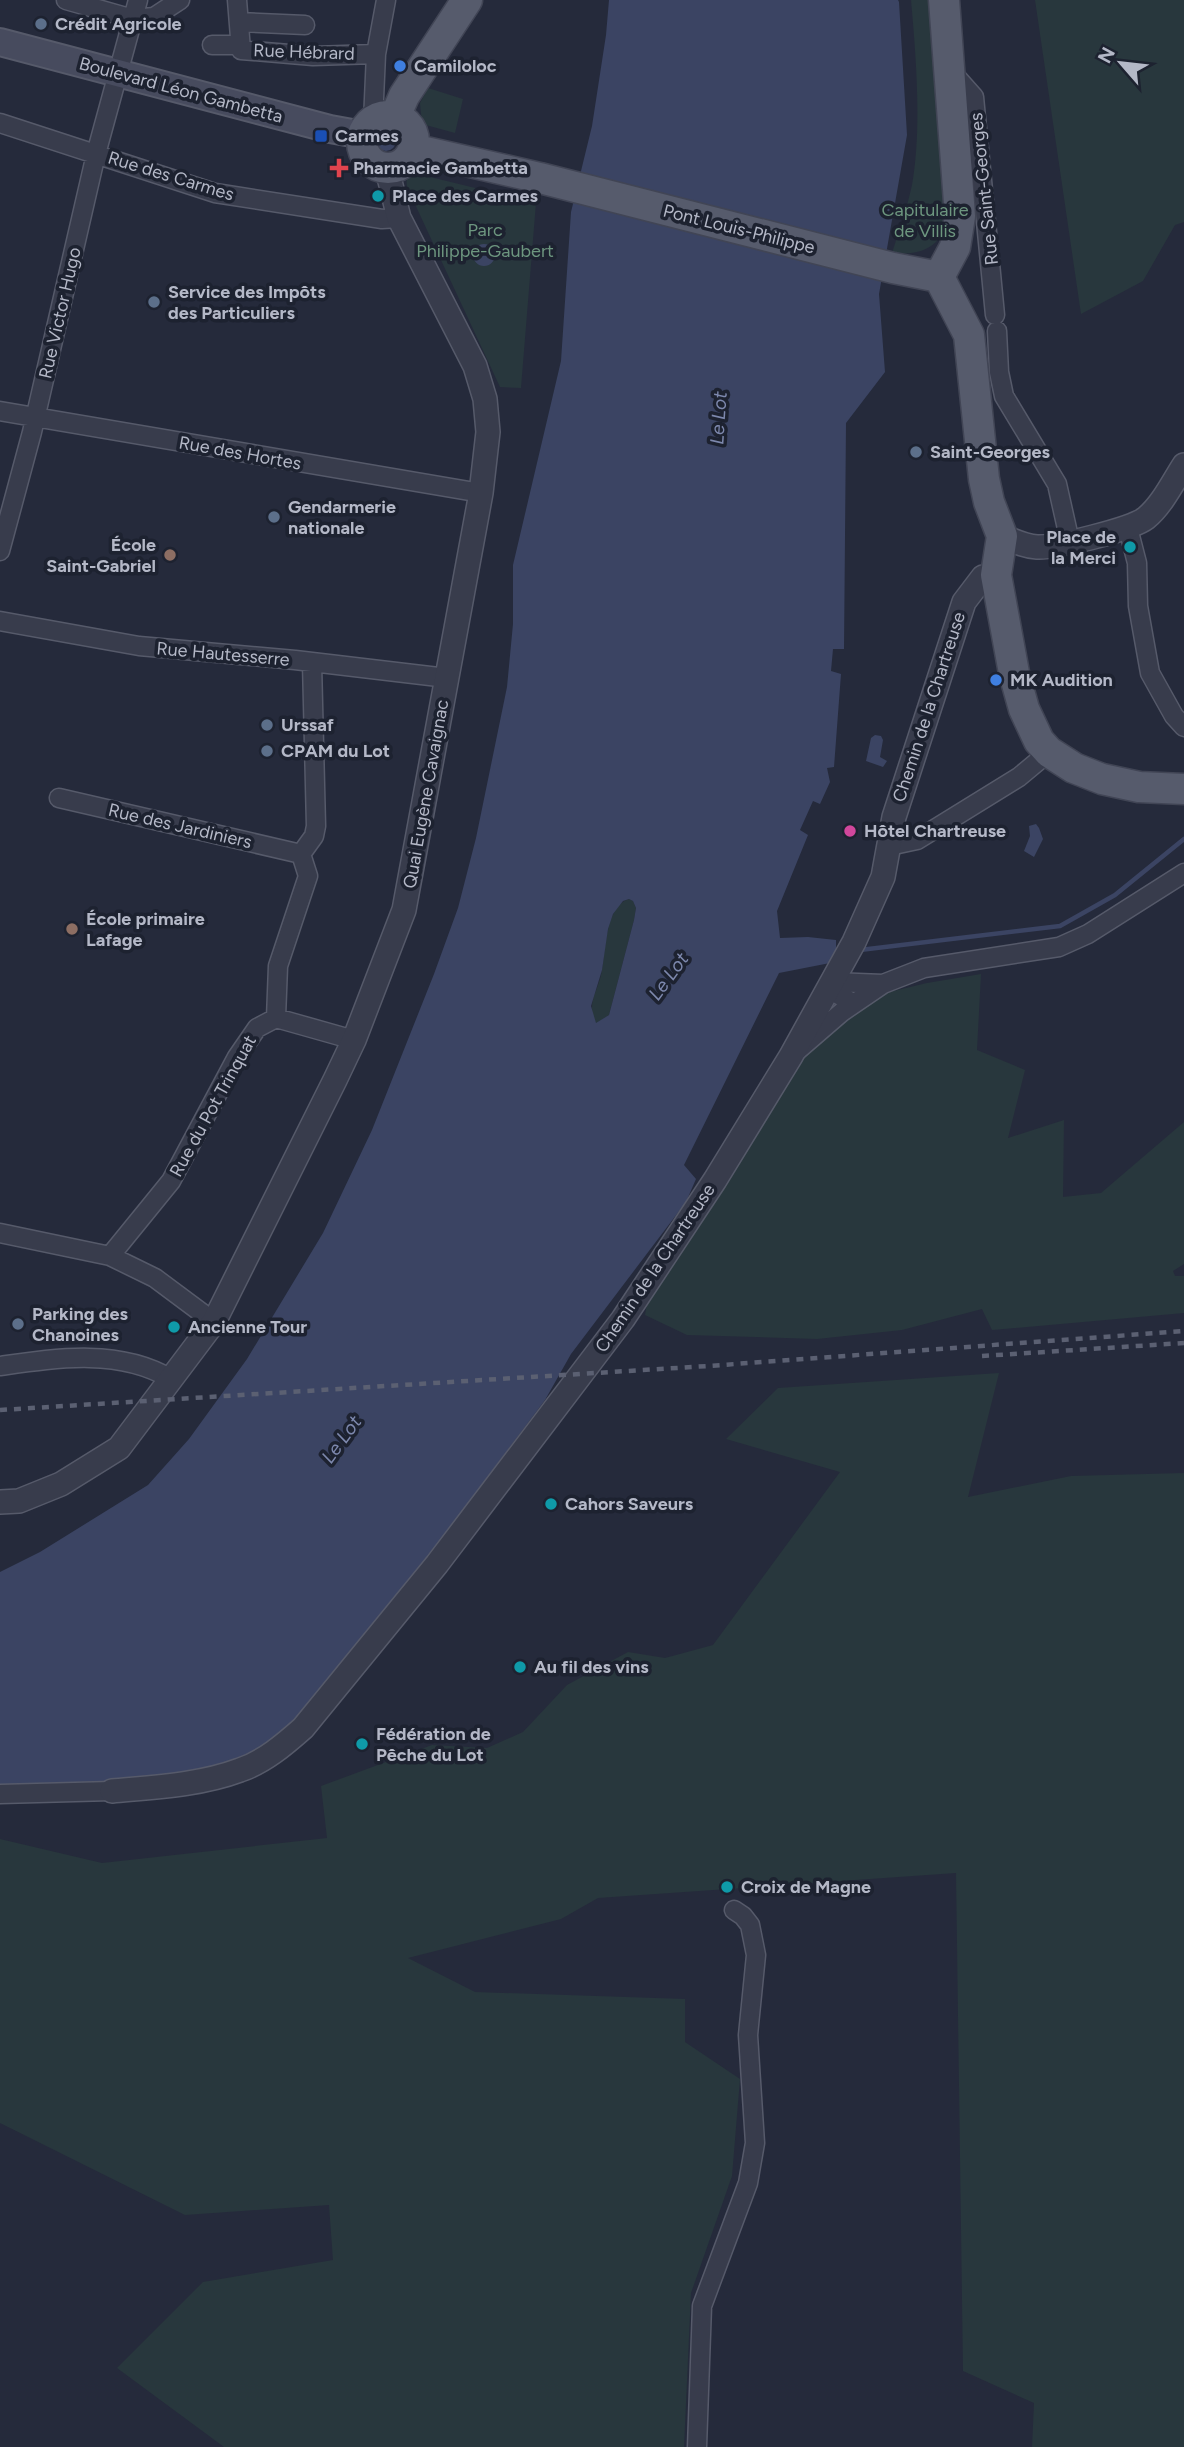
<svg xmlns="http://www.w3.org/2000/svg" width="1184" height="2447" font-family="Figtree,sans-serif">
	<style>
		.green { fill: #28373d }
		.water { fill: #3b4463; fill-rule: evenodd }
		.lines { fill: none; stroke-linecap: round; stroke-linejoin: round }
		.stream { stroke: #3b4463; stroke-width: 4.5 }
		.minor-casing { stroke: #565a6a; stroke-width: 21 }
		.tertiary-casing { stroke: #565a6a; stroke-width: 26 }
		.secondary-casing { stroke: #565a6a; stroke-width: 30 }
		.primary-casing { stroke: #414555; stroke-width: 33 }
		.minor { stroke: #383c4c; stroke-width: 18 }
		.tertiary { stroke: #383c4c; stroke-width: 23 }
		.secondary { stroke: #474b5e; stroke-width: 26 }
		.primary { stroke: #565b6c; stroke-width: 30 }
		.rail { stroke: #5b6072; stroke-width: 4.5; stroke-dasharray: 7 7; stroke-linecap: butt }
		.service-dot { fill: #5c6f8a; stroke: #1d2230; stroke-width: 2.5 }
		.shop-dot { fill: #3f7fe0; stroke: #1d2230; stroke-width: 2.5 }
		.transit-dot { fill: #1a4fb4; stroke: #1d2230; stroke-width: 2.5 }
		.health-dot { fill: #e0444e; stroke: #1d2230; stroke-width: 2.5 }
		.culture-dot { fill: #0f9aa8; stroke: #1d2230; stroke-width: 2.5 }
		.education-dot { fill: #8d6e63; stroke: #1d2230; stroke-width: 2.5 }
		.hotel-dot { fill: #d1479c; stroke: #1d2230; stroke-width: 2.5 }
		.labels { text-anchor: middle; stroke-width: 7; stroke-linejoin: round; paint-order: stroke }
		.poi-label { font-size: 18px; font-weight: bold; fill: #b4b8c7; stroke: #1d2230; text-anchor: start }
		.street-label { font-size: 18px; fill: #b4b8c7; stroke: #1d2230 }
		.park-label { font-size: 18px; fill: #6d967f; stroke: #1d2230 }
		.water-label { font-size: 19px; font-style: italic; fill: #7d88ad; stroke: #1d2230 }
	</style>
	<rect width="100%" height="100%" fill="#252a3b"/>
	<path class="green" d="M911,0h22l13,229c-13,22 -29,26 -54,24 7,-22 15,-45 20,-68 10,-57 4,-128 -1,-185z
		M1035,0h149v222l-9,3 -32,56 -62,33z
		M428,88l35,11 -8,34 -33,-9 -2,-21z
		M414,173l122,30 -15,185 -21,-1 -93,-200c-1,-7 0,-11 7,-14z
		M629,899l4,2 3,7 -2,12 -25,95 -13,9c-2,-5 -5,-11 -4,-17 0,-10 7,-22 9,-32 5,-21 3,-69 28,-76z
		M981,974l-4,76 48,20 -17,68 56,-18 -1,77 38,-4 83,-71v142l-11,7 2,5h9v37l-192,17 -10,-21 -80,21 -85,9 -130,-4 -42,-20 4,-23 146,-226 39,-41 47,-31 46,-11z
		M999,1373l-31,124 103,-21 113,-3v974h-152l2,-44 -71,-32 -7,-498 -358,25 -37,21 -153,39 67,34 210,7v43l55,37 -8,97 -41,117 -7,154h-460l-107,-79 86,-86 130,-22 -4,-55 -144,10 -185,-92v-284l102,24 225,-25 -6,-52 111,-41 55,3 36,-16 44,-47 61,-33 37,6 48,-13 127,-173 -114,-33 52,-51z"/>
	<path class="water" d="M609,0h289l1,2 8,133 -28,159 6,78 -39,51 -2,226h-11l-2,22 10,3 -7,93 -7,1 3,14 -10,22 -7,-3 -13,29 8,5 -31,76 3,27 28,-1 28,3v11l-6,12 -51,10 -95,192 12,14 -10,23 -115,152 -26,46 -124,166 -140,174 -38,26 -133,20 -110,2v-216l40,-20 108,-67 41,-46 58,-80 76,-126 49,-103 62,-156 24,-66 18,-70 31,-151 6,-63v-59l48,-204 10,-149 21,-86 14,-91zM629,899l4,2 3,7 -2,12 -25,95 -13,8 -5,-17 11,-36 6,-41 5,-15 10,-13z
		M376 141a10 10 0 1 1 20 0a10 10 0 1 1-20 0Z
		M473 255a11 11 0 1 1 22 0a11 11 0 1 1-22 0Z
		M875,735l6,1 2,4 -3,17 7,4 -4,6 -17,-6 5,-23z
		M1036,824l3,4 4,11 -9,18 -10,-6 6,-15 -1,-10z"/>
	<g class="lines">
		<path class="stream" d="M860,950l200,-24 55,-31 69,-56"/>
		<defs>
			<path id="minor" d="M66,0l67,19 21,-2 26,-17
				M237,0l4,50 72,6 63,-2
				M239,22l66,3
				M212,45h29
				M948,77l10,2 16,18 21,218
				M373,121l3,-67 10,-54
				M0,123l215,70 167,26 17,-1
				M997,331l2,41 5,24 53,88 13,58
				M0,411l481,82
				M1128,528l9,35 1,43 12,67 24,43 10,11
				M0,551l32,-119 64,-278 42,-154
				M0,621l139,25 156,14 152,18
				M59,798l242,56
				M889,846l28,-6 102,-63 30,-25
				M301,854l13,-18 2,-10 -4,-163
				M853,1003l-16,-9 -4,-12 50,2
				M276,1018l78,22
				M798,1050l44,-38 41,-28 41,-16 135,-21 29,-13 96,-61
				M0,1233l110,23 45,22 59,44
				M110,1256l61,-75 66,-124 20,-29 19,-10 2,-52 30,-90 -7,-22
				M0,1366c56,-8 120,-18 171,13
				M0,1794l112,-3
				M697,2447l5,-141 46,-123 7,-40 -7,-108 8,-80 -6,-30 -7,-9 -9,-6"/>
			<path id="tertiary" d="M1002,536c12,5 22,10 35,11 19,1 95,-18 109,-29 16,-13 27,-36 38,-53
				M0,1502l19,-1 42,-17 58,-36 95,-126 121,-242 19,-40 50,-130 77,-417 7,-61 -3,-33 -10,-33 -76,-148 -12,-49
				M112,1791c43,-4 88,-6 128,-21 24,-8 45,-26 63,-42l134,-164 186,-245 92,-139 76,-124 63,-114 29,-65 11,-60 70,-215 19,-25 13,-2"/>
			<path id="secondary" d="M0,42l330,87 33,6"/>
			<path id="primary" d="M362 142a26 26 0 1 1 52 0a26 26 0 1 1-52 0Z
				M395,117l9,-21 63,-96
				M413,149l127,29 353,90 46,9
				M939,277l30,58 15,144 5,23 13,34 -6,39 18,98 10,36 15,32 10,11 25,16 28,11 37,8 45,2
				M939,277l16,-30 5,-31 -16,-216"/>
		</defs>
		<use href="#minor" class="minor-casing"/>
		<use href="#tertiary" class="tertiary-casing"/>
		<use href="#secondary" class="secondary-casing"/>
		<use href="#primary" class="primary-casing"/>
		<use href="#minor" class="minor"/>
		<use href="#tertiary" class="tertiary"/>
		<use href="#secondary" class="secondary"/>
		<use href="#primary" class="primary"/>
		<path class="rail" d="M982,1356l202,-13
			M0,1410l708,-44 476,-35"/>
	</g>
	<g class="service-dot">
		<circle cx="41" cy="24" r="7"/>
		<circle cx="154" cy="302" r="7"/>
		<circle cx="916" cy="452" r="7"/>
		<circle cx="274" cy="517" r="7"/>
		<circle cx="267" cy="725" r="7"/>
		<circle cx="267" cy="751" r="7"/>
		<circle cx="18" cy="1324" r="7"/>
	</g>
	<g class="shop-dot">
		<circle cx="400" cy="66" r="7"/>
		<circle cx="996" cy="680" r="7"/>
	</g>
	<rect class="transit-dot" x="314" y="129" width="14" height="14" rx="3.5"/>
	<path class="health-dot" d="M335.5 157.5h7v7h7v7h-7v7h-7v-7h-7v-7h7z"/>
	<g class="culture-dot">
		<circle cx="378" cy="196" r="7"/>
		<circle cx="1130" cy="547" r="7"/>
		<circle cx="174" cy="1327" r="7"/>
		<circle cx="551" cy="1504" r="7"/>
		<circle cx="520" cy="1667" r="7"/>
		<circle cx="362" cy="1744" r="7"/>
		<circle cx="727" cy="1887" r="7"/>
	</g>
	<g class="education-dot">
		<circle cx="170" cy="555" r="7"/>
		<circle cx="72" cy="929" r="7"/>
	</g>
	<circle class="hotel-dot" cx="850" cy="831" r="7"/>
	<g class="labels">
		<g class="poi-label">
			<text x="55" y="30">Crédit Agricole</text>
			<text x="414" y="72">Camiloloc</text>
			<text x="335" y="142">Carmes</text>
			<text x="353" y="174">Pharmacie Gambetta</text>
			<text x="392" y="202">Place des Carmes</text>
			<text x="168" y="298">Service des Impôts<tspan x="168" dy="21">des Particuliers</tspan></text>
			<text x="930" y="458">Saint-Georges</text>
			<text x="288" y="513">Gendarmerie<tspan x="288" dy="21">nationale</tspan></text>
			<text x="1116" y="543" text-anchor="end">Place de<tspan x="1116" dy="21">la Merci</tspan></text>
			<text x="156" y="551" text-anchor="end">École<tspan x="156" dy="21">Saint-Gabriel</tspan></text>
			<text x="1010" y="686">MK Audition</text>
			<text x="281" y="731">Urssaf</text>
			<text x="281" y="757">CPAM du Lot</text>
			<text x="864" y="837">Hôtel Chartreuse</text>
			<text x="86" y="925">École primaire<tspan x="86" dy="21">Lafage</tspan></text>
			<text x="32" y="1320">Parking des<tspan x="32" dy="21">Chanoines</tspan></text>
			<text x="188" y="1333">Ancienne Tour</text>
			<text x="565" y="1510">Cahors Saveurs</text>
			<text x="534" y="1673">Au fil des vins</text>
			<text x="376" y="1740">Fédération de<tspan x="376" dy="21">Pêche du Lot</tspan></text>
			<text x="741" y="1893">Croix de Magne</text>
		</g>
		<g class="street-label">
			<text transform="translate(304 52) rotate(2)" y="6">Rue Hébrard</text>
			<text transform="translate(181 90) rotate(15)" y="6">Boulevard Léon Gambetta</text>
			<text transform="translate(171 176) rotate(17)" y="6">Rue des Carmes</text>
			<text transform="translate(984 189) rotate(-96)" y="6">Rue Saint-Georges</text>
			<text transform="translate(739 229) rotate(14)" y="6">Pont Louis-Philippe</text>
			<text transform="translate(60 313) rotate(-77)" y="6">Rue Victor Hugo</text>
			<text transform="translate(240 453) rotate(10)" y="6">Rue des Hortes</text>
			<text transform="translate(223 654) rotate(5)" y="6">Rue Hautesserre</text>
			<text transform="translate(929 707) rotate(-72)" y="6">Chemin de la Chartreuse</text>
			<text transform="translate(426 794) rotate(-80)" y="6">Quai Eugène Cavaignac</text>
			<text transform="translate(180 826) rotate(13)" y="6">Rue des Jardiniers</text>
			<text transform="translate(213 1106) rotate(-61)" y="6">Rue du Pot Trinquat</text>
			<text transform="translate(655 1268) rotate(-56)" y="6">Chemin de la Chartreuse</text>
		</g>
		<g class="park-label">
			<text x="925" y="216">Capitulaire<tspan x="925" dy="21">de Villis</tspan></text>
			<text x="485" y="236">Parc<tspan x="485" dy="21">Philippe-Gaubert</tspan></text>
		</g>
		<g class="water-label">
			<text transform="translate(718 418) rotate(-86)" y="7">Le Lot</text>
			<text transform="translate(668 976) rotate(-54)" y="7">Le Lot</text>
			<text transform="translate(341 1439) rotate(-54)" y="7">Le Lot</text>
		</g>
	</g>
	<g transform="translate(1121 63) rotate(298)" stroke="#1d2230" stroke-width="5" paint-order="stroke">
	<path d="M0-5L12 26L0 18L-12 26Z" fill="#b4b8c7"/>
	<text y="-10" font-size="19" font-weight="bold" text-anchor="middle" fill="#b4b8c7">N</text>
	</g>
</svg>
